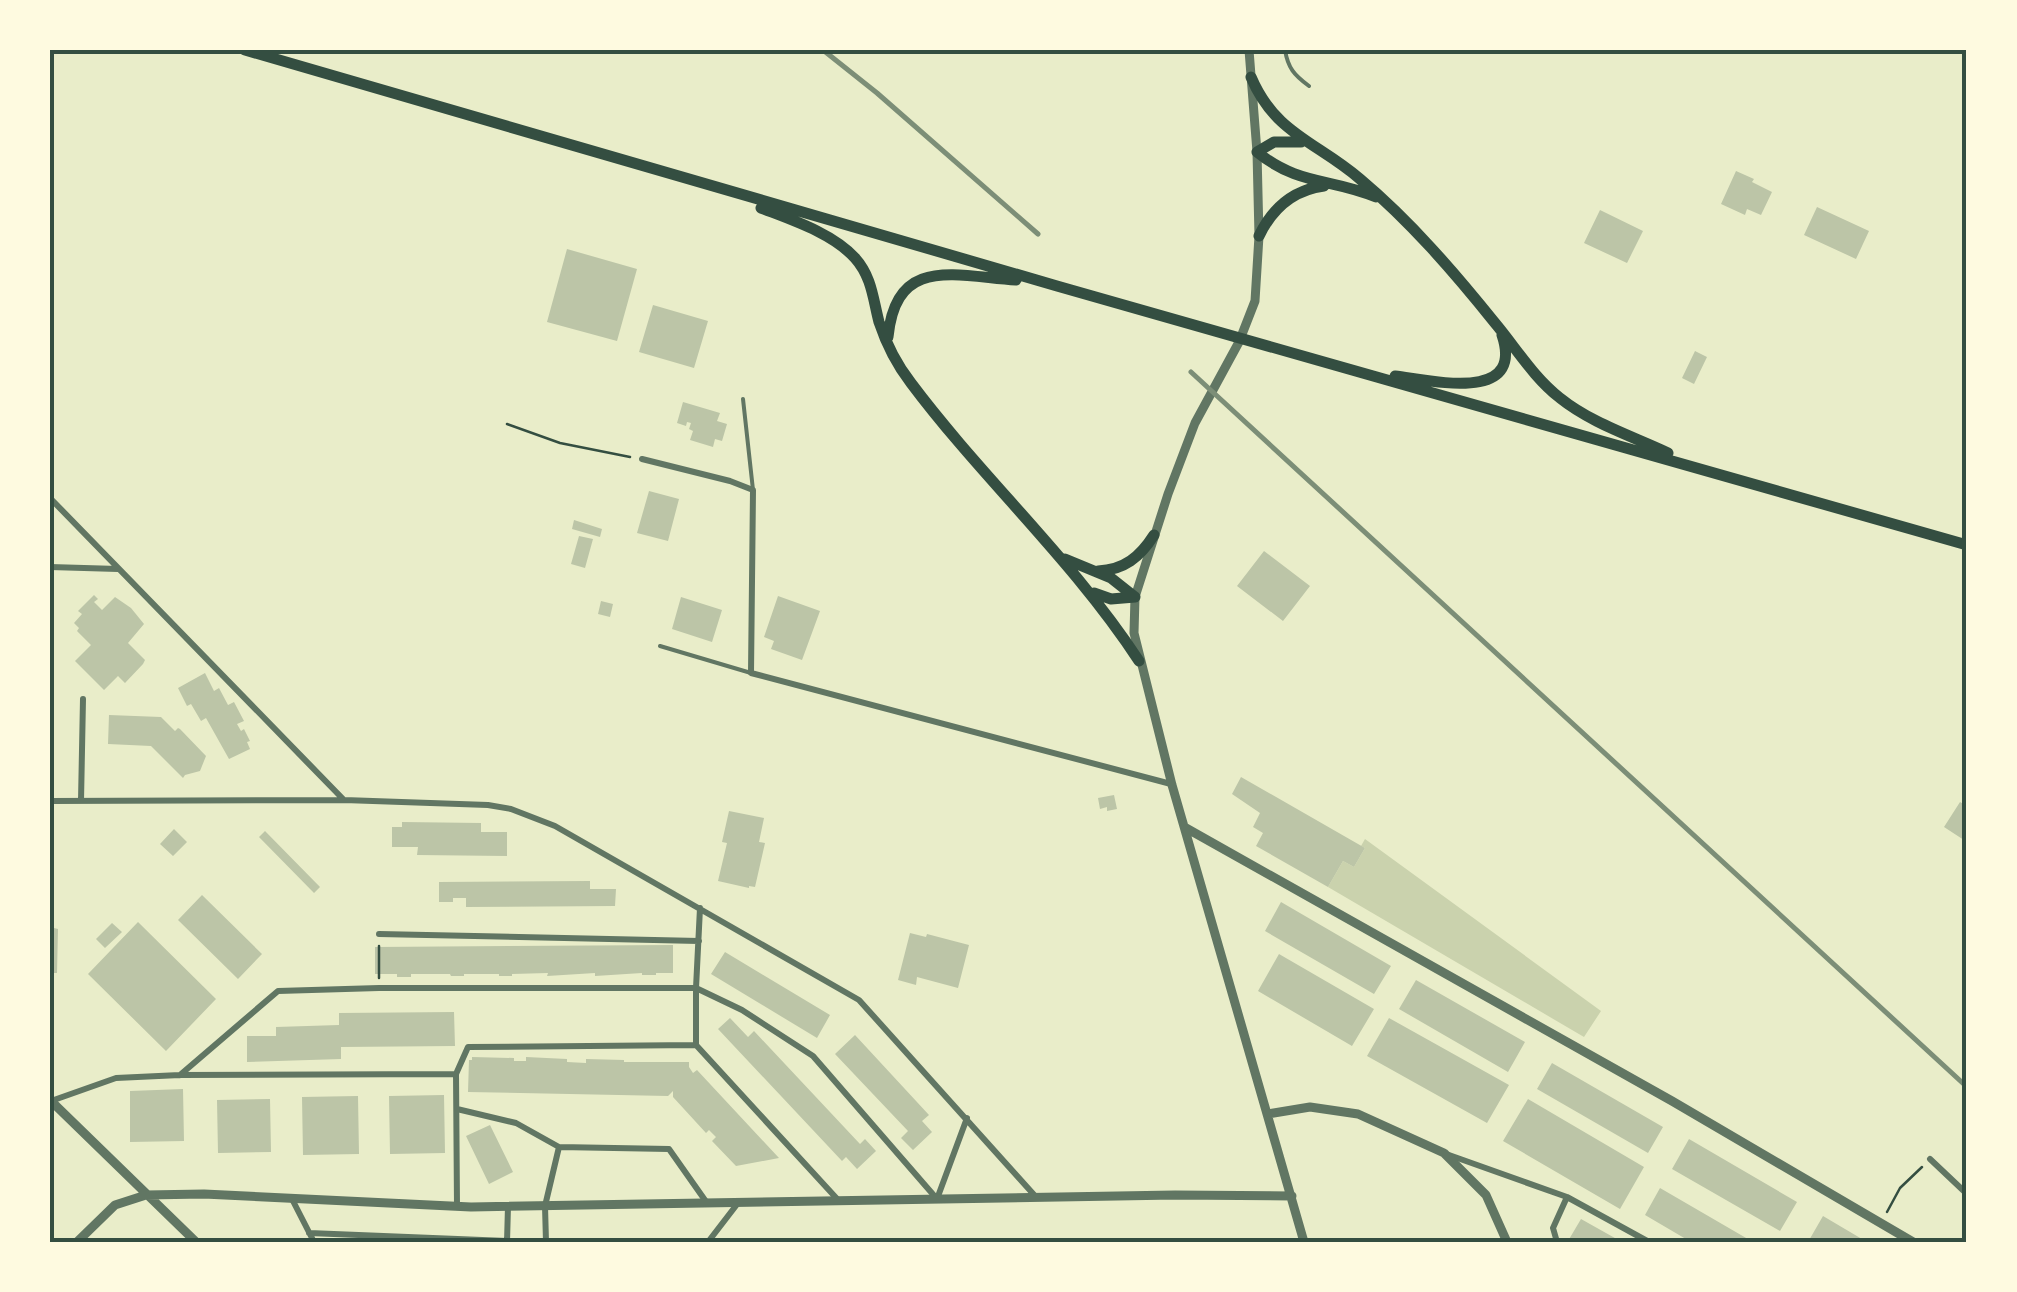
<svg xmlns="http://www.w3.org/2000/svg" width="2017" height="1292" font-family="'Fira Sans Condensed',sans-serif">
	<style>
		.green { fill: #cad2ad }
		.building { fill: #bcc5a7 }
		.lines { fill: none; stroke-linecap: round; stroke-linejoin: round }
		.path { stroke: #344e41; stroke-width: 2.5 }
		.service { stroke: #617663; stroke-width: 4 }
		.minor { stroke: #617663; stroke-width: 6 }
		.tertiary { stroke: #617663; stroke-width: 9 }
		.primary { stroke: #344e41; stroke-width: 11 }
		.rail { stroke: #7c8e77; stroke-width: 5 }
		.neatline { fill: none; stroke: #344e41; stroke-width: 4 }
	</style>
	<rect width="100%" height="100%" fill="#e9edc9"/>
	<path class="green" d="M1365,839l236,172 -17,26 -256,-150 15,-26 11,6 11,-19 -4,-2z"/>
	<path class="building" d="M1736,171l18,8 -2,3 20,10 -11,23 -14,-6 -2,6 -24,-11z
		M1817,207l52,24 -13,28 -52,-24z
		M1600,210l43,21 -16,32 -43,-20z
		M567,249l70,20 -20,72 -70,-19z
		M653,305l55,16 -14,47 -55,-16z
		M1695,351l12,6 -13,27 -12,-6z
		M683,402l37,11 -3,8 10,3 -5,17 -7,-2 -2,8 -23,-7 3,-9 -4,-2 2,-6 -4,-1 -1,4 -9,-3z
		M649,491l30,8 -11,42 -31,-8z
		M574,520l28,9 -2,8 -28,-8z
		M579,536l14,3 -8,29 -14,-4z
		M1264,551l46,35 -27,35 -46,-35z
		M94,595l4,4 -4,3 8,8 13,-13 16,11 13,16 -16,19 17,17 -2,4 -18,19 -7,-7 -14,14 -29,-29 16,-16 -14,-14 2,-3 -5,-5 8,-9 -4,-3z
		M778,596l42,15 -18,49 -31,-11 3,-8 -10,-4z
		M681,597l41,13 -10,32 -40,-13z
		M601,601l12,3 -3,13 -12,-3z
		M205,673l9,18 5,-3 9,17 6,-3 10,19 -7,3 4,7 3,-2 6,12 -3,1 3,7 -21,10 -23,-41 -5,3 -10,-17 -4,2 -9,-18z
		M109,715l52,2 14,14 3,-3 2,1 26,27 -6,15 -15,4 -2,3 -32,-32 -43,-2z
		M1241,777l124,71 -11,19 -11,-6 -15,26 -72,-41 7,-13 -10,-6 7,-14 -28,-19z
		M1114,795l3,14 -10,2v-4l-7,2 -2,-11z
		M1960,802l7,4v36l-23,-15z
		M729,811l35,7 -5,24 6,1 -10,44 -6,-1v2l-31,-7 9,-38 -5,-1z
		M402,822l79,1v9h26v24l-90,-1 1,-8h-26v-20h10z
		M174,829l13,13 -14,14 -13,-12z
		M265,831l55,56 -6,6 -55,-56z
		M590,881v8h26l-1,17 -149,1v-9h-13v4h-14v-20z
		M202,895l60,59 -24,25 -60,-59z
		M1281,902l110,64 -17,28 -109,-63z
		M138,922l78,77 -50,52 -78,-77z
		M112,923l10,9 -17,16 -9,-9z
		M50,927l8,2 -1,44h-7z
		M910,933l16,4 1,-3 42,11 -11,43 -41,-11 -1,8 -18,-5z
		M673,945v28h-17v2h-14v-2l-47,3v-3l-48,3 1,-3 -36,1v2h-13v-2h-35v2h-13l-1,-2h-39v3h-14v-3h-22v-27z
		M725,952l105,63 -13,23 -106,-64z
		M1279,954l95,55 -22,37 -94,-55z
		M1416,980l109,62 -17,30 -109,-63z
		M454,1012l1,34 -114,1v12l-94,3v-26h29v-9l63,-2v-12z
		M730,1018l18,19 6,-6 106,113 5,-5 11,12 -19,18 -11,-12 -4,4 -124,-132z
		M1389,1018l120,67 -22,38 -120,-67z
		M855,1035l74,80 -7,6 10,11 -19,18 -12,-12 7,-7 -73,-77z
		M472,1057l42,1v3h12v-4l41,2v3l19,1v-4l38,1v2h65v5l4,6 4,-3 82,88 -43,8 -24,-25 4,-4 -7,-7 -3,3 -33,-36v-6l-5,5 -200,-4 1,-32h3z
		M1552,1063l111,64 -15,26 -111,-64z
		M183,1089l1,52 -54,1v-51z
		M444,1095l1,58 -55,1 -1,-58z
		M358,1096l1,58 -56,1 -1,-58z
		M270,1099l1,53 -53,1 -1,-53z
		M1528,1099l116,68 -24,42 -117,-68z
		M490,1125l23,47 -24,12 -23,-48z
		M1689,1139l108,63 -17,29 -108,-62z
		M1660,1188l93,54h-62l-46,-27z
		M1823,1216l44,26h-59z
		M1581,1219l41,23h-51l-3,-1z"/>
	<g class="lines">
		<path class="path" d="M507,424l53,19 70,14
			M379,978v-32
			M1887,1212l13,-24 22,-21"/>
		<path class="service" d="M1285,50c3,18 9,25 24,36
			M743,399l10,91
			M660,646l91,27"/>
		<path class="minor" d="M642,459l88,22 23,9 -2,183 420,111
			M50,498l293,301
			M50,567l68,2
			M50,801l294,-1 144,5 23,4 44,17 304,174 177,197
			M81,801l2,-102
			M379,934l320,7
			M696,1045l143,156
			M696,1045v-57l4,-80
			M456,1074l1,132
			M180,1075l98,-84 101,-3h317l46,22 71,46 124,143 30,-81
			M51,1101l65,-23 64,-3 276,-1 12,-27 228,-2
			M457,1109l59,14 43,24
			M1449,1155l118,42 82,45
			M1930,1159l37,35
			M292,1199l22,43
			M309,1233l198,8
			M507,1242l1,-36
			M546,1242l-1,-36 14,-59 110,2 38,54
			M708,1242l30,-39
			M1557,1242l-4,-14 14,-31"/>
		<path class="tertiary" d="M1249,50l8,102 2,84 -4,65 -16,41 -44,81 -27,71 -33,103 -1,36 38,152 132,457
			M1186,828l486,273 241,141
			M50,1100l146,142
			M1268,1114l42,-7 48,7 86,39 42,42 21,47
			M77,1242l38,-37 31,-10 58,-1 267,13 704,-12 117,1"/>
		<path class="primary" d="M245,50l812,236 910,259
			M1251,77c24,57 66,65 109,102 50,42 94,93 135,144 21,25 39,55 65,75 31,25 72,38 108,55
			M1301,142h-27l-17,10c42,34 74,26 119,45
			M761,208c31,12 71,25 94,50 17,19 18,41 24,64 7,21 18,43 32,61 72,96 162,177 228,278
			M1259,236c13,-27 34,-46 65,-50
			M888,337c8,-82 67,-61 128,-57
			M1395,376c35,4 130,28 107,-41
			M1065,559l46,19 24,19
			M1098,571c26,-1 42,-14 56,-36
			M1094,593l17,6 24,-2"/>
		<path class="rail" d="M823,50l54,43 161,141
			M1191,372l776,715"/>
	</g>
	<rect width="2017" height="1292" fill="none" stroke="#fefae0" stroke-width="105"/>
	<rect x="52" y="52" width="1912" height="1188" class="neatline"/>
</svg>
